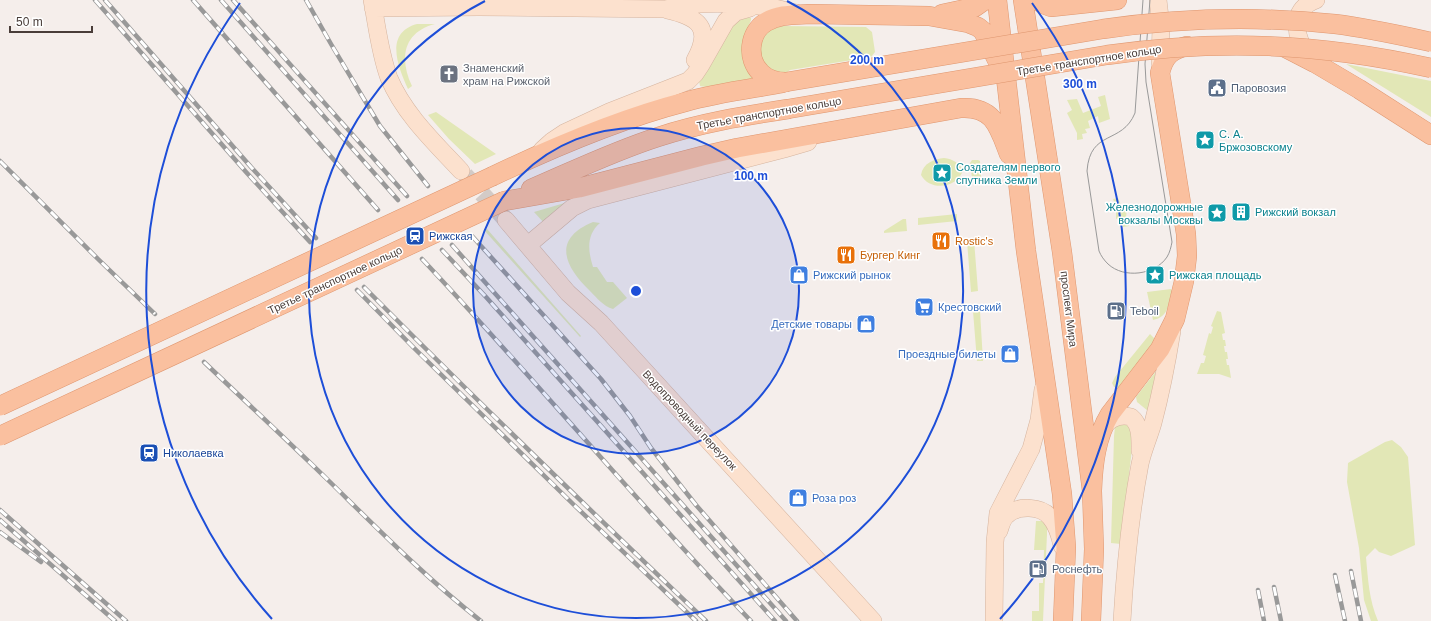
<svg xmlns="http://www.w3.org/2000/svg" width="1431" height="621" font-family="Helvetica,sans-serif">
	<style>
		.green { fill: #e2e7b6 }
		.lines { fill: none; stroke-linecap: round; stroke-linejoin: round }
		.secondary-tunnel { stroke: #d3cbc7; stroke-width: 17; stroke-dasharray: 17 8; stroke-linecap: butt }
		.secondary-casing { stroke: #d5b49f; stroke-width: 18 }
		.primary-casing { stroke: #df966f; stroke-width: 20 }
		.secondary { stroke: #fce1ce; stroke-width: 17 }
		.primary { stroke: #fac09f; stroke-width: 19 }
		.tram { stroke: #999; stroke-width: 1 }
		.rail-casing { stroke: #999; stroke-width: 4.5 }
		.rail { stroke: #fff; stroke-width: 3; stroke-dasharray: 9; stroke-linecap: butt }
		.primary-bridge-casing { stroke: #df966f; stroke-width: 20; stroke-linecap: butt }
		.primary-bridge { stroke: #fac09f; stroke-width: 19 }
		.ring { fill: none; stroke: #1d4ed8; stroke-width: 2 }
		.labels { text-anchor: middle; stroke-width: 3; stroke-linejoin: round; paint-order: stroke }
		.street-label { font-size: 11px; fill: #493d39; stroke: #fff }
		.worship-label { font-size: 11px; fill: #5b616d; stroke: #fff; text-anchor: start }
		.service-label { font-size: 11px; fill: #4e5e75; stroke: #fff; text-anchor: start }
		.culture-label { font-size: 11px; fill: #0d838f; stroke: #fff; text-anchor: start }
		.transit-label { font-size: 11px; fill: #164399; stroke: #fff; text-anchor: start }
		.food-label { font-size: 11px; fill: #c56008; stroke: #fff; text-anchor: start }
		.shop-label { font-size: 11px; fill: #366cbe; stroke: #fff; text-anchor: start }
		.centre { fill: #1d4ed8; stroke: #fff; stroke-width: 2 }
		.ring-label { font-size: 12px; text-anchor: middle; font-weight: bold; fill: #1d4ed8; stroke: #fff; stroke-width: 3; stroke-linejoin: round; paint-order: stroke }
	</style>
	<rect width="100%" height="100%" fill="#f5eeeb"/>
	<path class="green" d="M748,17l3,1v2l-6,15 8,44c-11,2 -44,10 -53,7l-1,-5 32,-58z
		M417,24h18c-32,8 -36,35 -23,62l-4,3c-10,-22 -24,-56 9,-65z
		M782,26l84,1 6,5 3,20 -4,5 -81,13 -4,3 -17,-2 -8,-13v-17l8,-11z
		M1346,64l85,17v36z
		M1105,95l5,24 -11,4 -1,-7 -10,5 2,7 -5,1 2,4 -5,1 1,5 -6,1v-7l-10,-20 5,-3 -5,-10 10,-1 6,14 18,-7 -3,-9z
		M436,112l60,42 -21,10 -26,-25 -21,-24z
		M944,158c9,1 15,5 19,12 -5,18 -33,22 -42,5 2,-12 13,-16 23,-17z
		M972,160h6l2,1 1,15 -1,2 -6,1 -2,-1 -2,-15z
		M1118,198l4,9h5l-1,11 3,8 -6,1 -4,-9 -3,1v-12l-3,-8z
		M568,202l-23,22 -11,-12z
		M957,214v7l-39,4v-7z
		M903,219h3l1,12 -23,2v-2z
		M593,222l7,1c-14,12 -12,28 -7,44h4l10,15h6l14,16 -14,11c-10,-3 -16,-11 -23,-18 -26,-25 -38,-52 3,-69z
		M487,229l94,107 -1,1 -96,-107z
		M974,240l4,51 -7,1 -4,-51z
		M1171,289l1,2c-4,13 -3,26 -19,29l-6,-28z
		M973,311h7l3,50h-6z
		M1217,311l4,1 4,21 -3,1 1,6h2l1,6h-2l1,6h2l1,7h-2l1,6h2l2,13 -12,-4h-22l4,-11h3l2,-7 -3,-1 6,-22 2,1 2,-7 -2,-1z
		M1150,334l7,7 -39,47 -4,-1 -2,-4 3,-6z
		M1157,370l-9,41 -11,-9 -1,-5z
		M1128,423l5,17 -12,104 -10,-1 3,-107 1,-9 3,-3z
		M1392,440l9,7 7,10 7,88 -24,11 -12,-4 -4,-4 -9,9c2,22 3,43 12,64h-7l-7,-21 -5,-52 -12,-66 1,-19 37,-21z
		M1036,521h8l3,5v8l-4,87h-11v-10h7v-28h4l1,-33h-10z"/>
	<g class="lines">
		<path class="secondary-tunnel" d="M465,175l41,45"/>
		<defs>
			<path id="secondary" d="M372,0c5,26 8,54 17,78 15,36 46,65 72,93
				M1158,0l3,26 -1,36
				M373,8l106,-1 187,2c33,-8 74,-6 108,-1 8,1 14,4 22,5
				M667,10c31,7 46,17 28,50
				M1310,57c-15,-18 -22,-47 6,-57
				M542,150l10,-9 12,-8 45,-21 79,-31 7,-7 6,-9 25,-44 10,-9 14,-4
				M506,220l62,73 33,30 272,298
				M528,245l44,-37 16,-8 196,-51 24,-7
				M1103,428c7,-10 16,-14 28,-11 10,8 9,22 9,34
				M999,531c2,-6 3,-12 8,-16 11,-10 34,-9 43,2 7,8 10,19 12,29
				M994,621l1,-79 3,-29 33,-64 8,-29 4,-31
				M1122,621c3,-52 8,-105 18,-157 3,-14 9,-27 13,-41 8,-30 14,-61 19,-92"/>
			<path id="primary" d="M997,0l29,251 36,243 4,53 -3,74
				M1023,0l39,252 30,239 2,58 -3,72
				M1037,0l6,4 8,3 66,-7
				M942,14l33,-7 10,-7
				M1284,47l31,16 44,26 72,46
				M786,82c-9,0 -18,-2 -25,-9 -15,-14 -12,-41 5,-51 13,-8 29,-7 43,-8l120,2 39,7 10,4 5,4 15,31
				M493,176c61,-29 126,-57 192,-74 32,-9 65,-13 98,-19
				M531,189c42,-18 83,-38 127,-52 42,-14 86,-21 130,-28
				M504,201l75,-13 123,-32 35,-8 224,-40c33,-2 38,20 48,46
				M1092,491c1,-27 4,-54 18,-77l50,-65 15,-30 9,-38 3,-25 -1,-22 -26,-161c4,-17 11,-23 27,-27"/>
		</defs>
		<use href="#secondary" class="secondary-casing"/>
		<use href="#primary" class="primary-casing"/>
		<use href="#secondary" class="secondary"/>
		<use href="#primary" class="primary"/>
		<path class="tram" d="M1143,0l-8,113c-13,32 -45,16 -48,58l12,80c2,5 5,9 9,13 16,15 47,11 59,-7 3,-5 4,-10 5,-15l-26,-160 -1,-18 5,-64"/>
		<defs>
			<path id="rail" d="M95,0l151,172 64,70
				M105,0l146,167 65,71
				M193,0l185,210
				M221,0l177,200
				M233,0l174,196
				M306,0l25,44 49,82 48,60
				M0,161l98,98 57,55
				M472,236l129,143 29,37 21,32 45,57 101,116
				M452,245l334,376
				M442,250l44,47 289,324
				M422,259c112,119 216,245 329,362
				M364,287c112,113 227,224 342,334
				M357,290l57,58 159,156 123,117
				M204,362c42,40 84,79 125,119 50,49 97,97 152,140
				M0,510l126,111
				M0,520l115,101
				M0,532l41,30
				M1351,571l10,50
				M1335,575l10,46
				M1274,587l7,34
				M1258,590l6,31"/>
		</defs>
		<use href="#rail" class="rail-casing"/>
		<use href="#rail" class="rail"/>
		<defs>
			<path id="primary-bridge" d="M786,82l317,-53c77,-11 155,-13 232,-5 33,4 64,11 96,18
				M788,109l319,-54c112,-16 213,-12 324,13
				M0,406l493,-230
				M0,436l504,-235"/>
		</defs>
		<use href="#primary-bridge" class="primary-bridge-casing"/>
		<use href="#primary-bridge" class="primary-bridge"/>
	</g>
	<circle cx="636" cy="291" r="163" fill="#1d4ed8" fill-opacity=".12"/>
	<g class="ring">
		<circle cx="636" cy="291" r="163"/>
		<path d="M787 1A327 327 0 1 1 485 1"/>
		<path d="M272 619A490 490 0 0 1 240 3M1032 3A490 490 0 0 1 1000 619"/>
	</g>
	<defs>
		<symbol id="church-square" viewBox="-11 -11 22 22"><rect x="-9" y="-9" width="18" height="18" rx="4" fill="#6b7280" stroke="#fff"/><path d="M-1.2-6h2.4v3.5h3.3v2.4h-3.3V6h-2.4V-.1h-3.3v-2.4h3.3Z" fill="#fff"/></symbol>
		<symbol id="civic-square" viewBox="-11 -11 22 22"><rect x="-9" y="-9" width="18" height="18" rx="4" fill="#5c6f8a" stroke="#fff"/><path d="M-.6-6.5H3V-4.5H.6V-3L4-1V1h2V6H-6V1h2V-1L-.6-3ZM-1.2 2.5V6h2.4V2.5Z" fill="#fff"/></symbol>
		<symbol id="sight-square" viewBox="-11 -11 22 22"><rect x="-9" y="-9" width="18" height="18" rx="4" fill="#0f9aa8" stroke="#fff"/><path d="M0-6L1.8-2.2L6-1.7L2.9 1.2L3.7 5.4L0 3.3L-3.7 5.4L-2.9 1.2L-6-1.7L-1.8-2.2Z" fill="#fff"/></symbol>
		<symbol id="building-square" viewBox="-11 -11 22 22"><rect x="-9" y="-9" width="18" height="18" rx="4" fill="#0f9aa8" stroke="#fff"/><path d="M-4-6H4V6H1V3H-1V6H-4ZM-2.5-4.3h1.7v1.8h-1.7ZM.8-4.3h1.7v1.8H.8ZM-2.5-1h1.7V.8h-1.7ZM.8-1h1.7V.8H.8Z" fill="#fff"/></symbol>
		<symbol id="station-square" viewBox="-11 -11 22 22"><rect x="-9" y="-9" width="18" height="18" rx="4" fill="#1a4fb4" stroke="#fff"/><path d="M-3-6H3Q5-6 5-4V2Q5 4 3 4L4.5 6H3L1.5 4h-3L-3 6H-4.5L-3 4Q-5 4-5 2V-4Q-5-6-3-6ZM-3.5-4v3h7v-3ZM-3.5 1v1.5H-2V1ZM2 1v1.5H3.5V1Z" fill="#fff"/></symbol>
		<symbol id="restaurant-square" viewBox="-11 -11 22 22"><rect x="-9" y="-9" width="18" height="18" rx="4" fill="#e8710a" stroke="#fff"/><path d="M-5-6h1v4h1v-4h1v4h1v-4h1v5L-1.5 .5V6h-2V.5L-5-1ZM5-6V6H3V1.5H1.5Q1.5-4 5-6Z" fill="#fff"/></symbol>
		<symbol id="shop-square" viewBox="-11 -11 22 22"><rect x="-9" y="-9" width="18" height="18" rx="4" fill="#3f7fe0" stroke="#fff"/><path d="M-5-2.5h2.3a2.7 3.5 0 0 1 5.4 0H5L5.5 6h-11ZM-1.5-2.5h3a1.5 2.3 0 0 0-3 0Z" fill="#fff"/></symbol>
		<symbol id="supermarket-square" viewBox="-11 -11 22 22"><rect x="-9" y="-9" width="18" height="18" rx="4" fill="#3f7fe0" stroke="#fff"/><path d="M-6-5.5h2.5l.6 2H6L4.5 2H-2.5L-4.4-4H-6ZM-1.5 3.2a1.3 1.3 0 1 0 .1 0ZM3 3.2a1.3 1.3 0 1 0 .1 0Z" fill="#fff"/></symbol>
		<symbol id="fuel-square" viewBox="-11 -11 22 22"><rect x="-9" y="-9" width="18" height="18" rx="4" fill="#5c6f8a" stroke="#fff"/><path d="M-5.5-6h7V0h2V4h1.3V-2.5L3-4.5l.8-.8L6-3V5H2.5V1h-1V6h-7ZM-4.2-4.7v3.2H.2V-4.7Z" fill="#fff"/></symbol>
	</defs>
	<g fill-rule="evenodd">
		<use href="#church-square" x="438" y="63" width="22" height="22"/>
		<use href="#civic-square" x="1206" y="77" width="22" height="22"/>
		<use href="#sight-square" x="1194" y="129" width="22" height="22"/>
		<use href="#sight-square" x="931" y="162" width="22" height="22"/>
		<use href="#building-square" x="1230" y="201" width="22" height="22"/>
		<use href="#sight-square" x="1206" y="202" width="22" height="22"/>
		<use href="#station-square" x="404" y="225" width="22" height="22"/>
		<use href="#restaurant-square" x="930" y="230" width="22" height="22"/>
		<use href="#restaurant-square" x="835" y="244" width="22" height="22"/>
		<use href="#shop-square" x="788" y="264" width="22" height="22"/>
		<use href="#sight-square" x="1144" y="264" width="22" height="22"/>
		<use href="#supermarket-square" x="913" y="296" width="22" height="22"/>
		<use href="#fuel-square" x="1105" y="300" width="22" height="22"/>
		<use href="#shop-square" x="855" y="313" width="22" height="22"/>
		<use href="#shop-square" x="999" y="343" width="22" height="22"/>
		<use href="#station-square" x="138" y="442" width="22" height="22"/>
		<use href="#shop-square" x="787" y="487" width="22" height="22"/>
		<use href="#fuel-square" x="1027" y="558" width="22" height="22"/>
	</g>
	<g class="labels">
		<g class="street-label">
			<text transform="translate(1089 60) rotate(-9)" y="4">Третье транспортное кольцо</text>
			<text transform="translate(769 113) rotate(-10)" y="4">Третье транспортное кольцо</text>
			<text transform="translate(335 280) rotate(-25)" y="4">Третье транспортное кольцо</text>
			<text transform="translate(1069 309) rotate(83)" y="4">проспект Мира</text>
			<text transform="translate(690 420) rotate(47)" y="4">Водопроводный переулок</text>
		</g>
		<g class="worship-label">
			<text x="463" y="72">Знаменский<tspan x="463" dy="13">храм на Рижской</tspan></text>
		</g>
		<g class="service-label">
			<text x="1231" y="92">Паровозия</text>
			<text x="1130" y="315">Teboil</text>
			<text x="1052" y="573">Роснефть</text>
		</g>
		<g class="culture-label">
			<text x="1219" y="138">С. А.<tspan x="1219" dy="13">Бржозовскому</tspan></text>
			<text x="956" y="171">Создателям первого<tspan x="956" dy="13">спутника Земли</tspan></text>
			<text x="1203" y="211" text-anchor="end">Железнодорожные<tspan x="1203" dy="13">вокзалы Москвы</tspan></text>
			<text x="1255" y="216">Рижский вокзал</text>
			<text x="1169" y="279">Рижская площадь</text>
		</g>
		<g class="transit-label">
			<text x="429" y="240">Рижская</text>
			<text x="163" y="457">Николаевка</text>
		</g>
		<g class="food-label">
			<text x="955" y="245">Rostic's</text>
			<text x="860" y="259">Бургер Кинг</text>
		</g>
		<g class="shop-label">
			<text x="813" y="279">Рижский рынок</text>
			<text x="938" y="311">Крестовский</text>
			<text x="852" y="328" text-anchor="end">Детские товары</text>
			<text x="996" y="358" text-anchor="end">Проездные билеты</text>
			<text x="812" y="502">Роза роз</text>
		</g>
	</g>
	<circle cx="636" cy="291" r="6" class="centre"/>
	<g class="ring-label">
		<text x="867" y="64">200 m</text>
		<text x="1080" y="88">300 m</text>
		<text x="751" y="180">100 m</text>
	</g>
	<path d="M10 26v6h82v-6" fill="none" stroke="#493d39" stroke-width="2"/>
	<text x="16" y="26" font-size="12" fill="#493d39" stroke="#ffffff" stroke-width="3" paint-order="stroke">50 m</text>
</svg>
